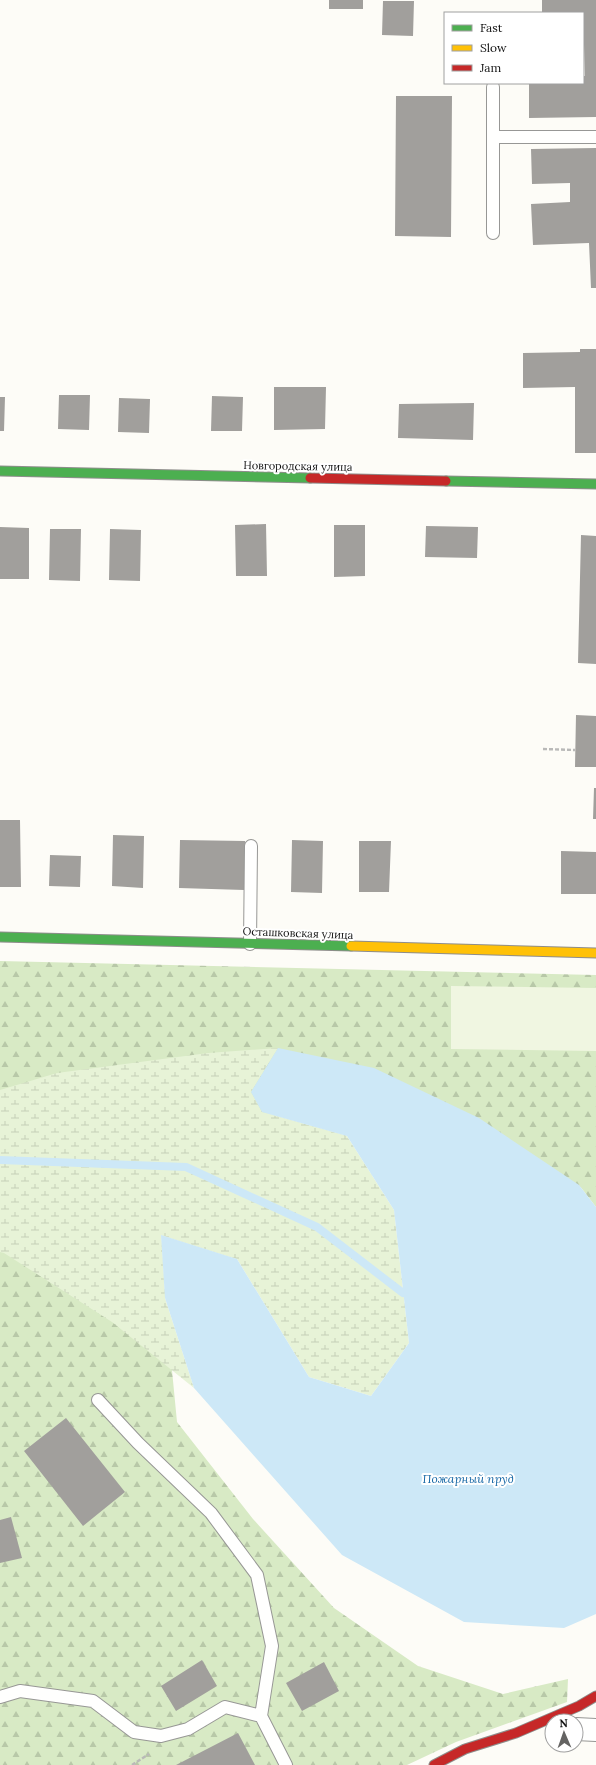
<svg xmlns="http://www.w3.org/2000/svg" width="596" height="1765" font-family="Lora,serif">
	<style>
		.forest { fill: url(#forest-firs) }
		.wetland { fill: url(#wetland-marsh) }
		.pitch { fill: #f0f6e1 }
		.water { fill: #cde8f7 }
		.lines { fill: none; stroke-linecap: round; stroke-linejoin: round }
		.stream { stroke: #cde8f7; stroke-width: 8 }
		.building { fill: #a19f9c }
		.lane-casing { stroke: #979795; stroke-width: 14 }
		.street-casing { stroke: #979795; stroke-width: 24 }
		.fast-casing { stroke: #8e8d8b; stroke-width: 11 }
		.slow-casing { stroke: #8e8d8b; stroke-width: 11 }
		.jam-casing { stroke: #8e8d8b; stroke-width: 11 }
		.path { stroke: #b9b9b8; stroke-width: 2.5; stroke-dasharray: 4 2; stroke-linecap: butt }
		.lane { stroke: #fffffe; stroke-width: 12 }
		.street { stroke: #fffffe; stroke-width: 22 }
		.fast { stroke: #4caf50; stroke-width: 9 }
		.slow { stroke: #ffc107; stroke-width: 9 }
		.jam { stroke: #c62828; stroke-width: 9 }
		.labels { text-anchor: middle; stroke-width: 4; stroke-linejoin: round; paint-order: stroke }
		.street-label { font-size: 11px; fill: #111; stroke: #fff }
		.water-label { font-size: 12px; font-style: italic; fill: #1768a6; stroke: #fff }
	</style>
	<defs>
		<pattern id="forest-firs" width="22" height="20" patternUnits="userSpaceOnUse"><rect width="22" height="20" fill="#d8eac5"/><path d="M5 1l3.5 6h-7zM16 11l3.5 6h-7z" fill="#b8c8a8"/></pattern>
		<pattern id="wetland-marsh" width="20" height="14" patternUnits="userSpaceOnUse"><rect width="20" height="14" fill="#e7f3d7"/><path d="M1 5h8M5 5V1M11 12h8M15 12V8" fill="none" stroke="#c5cfb8"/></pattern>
	</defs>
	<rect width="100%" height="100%" fill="#fdfcf7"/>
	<path class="forest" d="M0,961l596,14v232l-17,-22 -317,-73 85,24 -110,123 -76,-24 4,63 12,124 76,97 81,89 84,58 85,28 65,-15 -1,23 -111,40 -49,23h-407z"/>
	<path class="wetland" d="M278,1048l-27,44 11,20 85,24 47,74 15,133 -38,53 -62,-19 -72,-118 -76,-24 4,63 29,90 -82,-66 -108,-69 -4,-1v-162l57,-17 151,-20z"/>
	<path class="pitch" d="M451,986l145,2v63l-145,-2z"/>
	<path class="water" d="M278,1048l96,20 105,50 100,67 17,22v407l-32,14 -100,-6 -122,-67 -148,-167 -29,-90 -4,-63 76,24 72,118 62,19 38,-53 -15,-133 -47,-74 -85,-24 -11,-20z"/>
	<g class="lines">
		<path class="stream" d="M0,1160l186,7 131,60 86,66"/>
	</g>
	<path class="building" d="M329,0h34v9h-34z
		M542,0h54v117l-67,1v-35h54v-7h2l-2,-63h-41z
		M383,1h31l-1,35 -31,-1z
		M396,96h56l-1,141 -56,-1z
		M596,148v140h-5l-2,-45 -56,2 -2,-41 39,-2v-19l-38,1 -1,-35z
		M580,349h16v104h-21v-66l-52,1v-35l57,-1z
		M274,387h52l-1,42 -51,1z
		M59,395h31l-1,35 -31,-1z
		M212,396l31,1 -1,34h-31z
		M0,397h5l-1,34h-4z
		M119,398l31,1 -1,34 -31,-1z
		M474,403l-1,37 -75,-2 1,-34z
		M266,524l1,52h-31l-1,-51z
		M334,525h31v51l-31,1z
		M426,526l52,1 -1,31 -52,-1z
		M0,527l29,1v51h-29z
		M50,529h31l-1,52 -31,-1z
		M110,529l31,1 -1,51 -31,-1z
		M581,535l15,1v128l-18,-1z
		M576,715l20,1v51h-21z
		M594,788h2v31h-3z
		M0,820h20l1,67h-21z
		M113,835l31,1 -1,52 -31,-2z
		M180,840l65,1 -1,49 -65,-2z
		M292,840l31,1 -1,52 -31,-1z
		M359,841h32l-2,51h-30z
		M561,851l35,1v42h-35z
		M50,855l31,1 -1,31 -31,-1z
		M66,1418l59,74 -42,34 -59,-75z
		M11,1517l11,41 -22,5v-43z
		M202,1660l15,26 -41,25 -15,-25z
		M324,1662l15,29 -37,20 -16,-28z
		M238,1733l17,32h-79z"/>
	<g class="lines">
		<defs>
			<path id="lane" d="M493,87v50h103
				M493,233v-96
				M250,944l1,-98
				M98,1400l40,43 73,70 46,62 15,71 -11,70 25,49
				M0,1697l20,-6 73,10 41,31 27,4 27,-7 37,-22 36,9"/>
			<path id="street" d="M576,1729l20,1"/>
			<path id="fast" d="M0,471l310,7
				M446,481l150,3
				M0,937l351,9"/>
			<path id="slow" d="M351,946l245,7"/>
			<path id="jam" d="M310,478l136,3
				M434,1765l31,-16 51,-16 63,-27 17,-10"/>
		</defs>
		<use href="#lane" class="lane-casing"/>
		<use href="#street" class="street-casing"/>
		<use href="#fast" class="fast-casing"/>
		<use href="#slow" class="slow-casing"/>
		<use href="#jam" class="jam-casing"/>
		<path class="path" d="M543,749l32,1
			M132,1765l17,-11"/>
		<use href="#lane" class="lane"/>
		<use href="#street" class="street"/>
		<use href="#fast" class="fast"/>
		<use href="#slow" class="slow"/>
		<use href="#jam" class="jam"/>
	</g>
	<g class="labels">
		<g class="street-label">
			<text transform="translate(298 466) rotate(1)" y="4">Новгородская улица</text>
			<text transform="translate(298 933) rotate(2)" y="4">Осташковская улица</text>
		</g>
		<g class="water-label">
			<text x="468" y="1483">Пожарный пруд</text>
		</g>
	</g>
	<rect x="444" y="12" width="140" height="72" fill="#ffffff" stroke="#a0a0a0"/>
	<rect x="452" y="25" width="20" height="6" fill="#4caf50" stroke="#a0a0a0"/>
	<text x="480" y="32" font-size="12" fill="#111111">Fast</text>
	<rect x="452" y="45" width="20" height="6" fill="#ffc107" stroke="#a0a0a0"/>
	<text x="480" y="52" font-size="12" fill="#111111">Slow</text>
	<rect x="452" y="65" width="20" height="6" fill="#c62828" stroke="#a0a0a0"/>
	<text x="480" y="72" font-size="12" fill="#111111">Jam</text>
	<g transform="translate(564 1733) rotate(358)"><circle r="19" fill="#ffffff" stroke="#a0a0a0"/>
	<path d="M0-3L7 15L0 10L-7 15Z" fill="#646362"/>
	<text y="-6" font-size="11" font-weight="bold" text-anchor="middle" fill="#111111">N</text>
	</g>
</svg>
